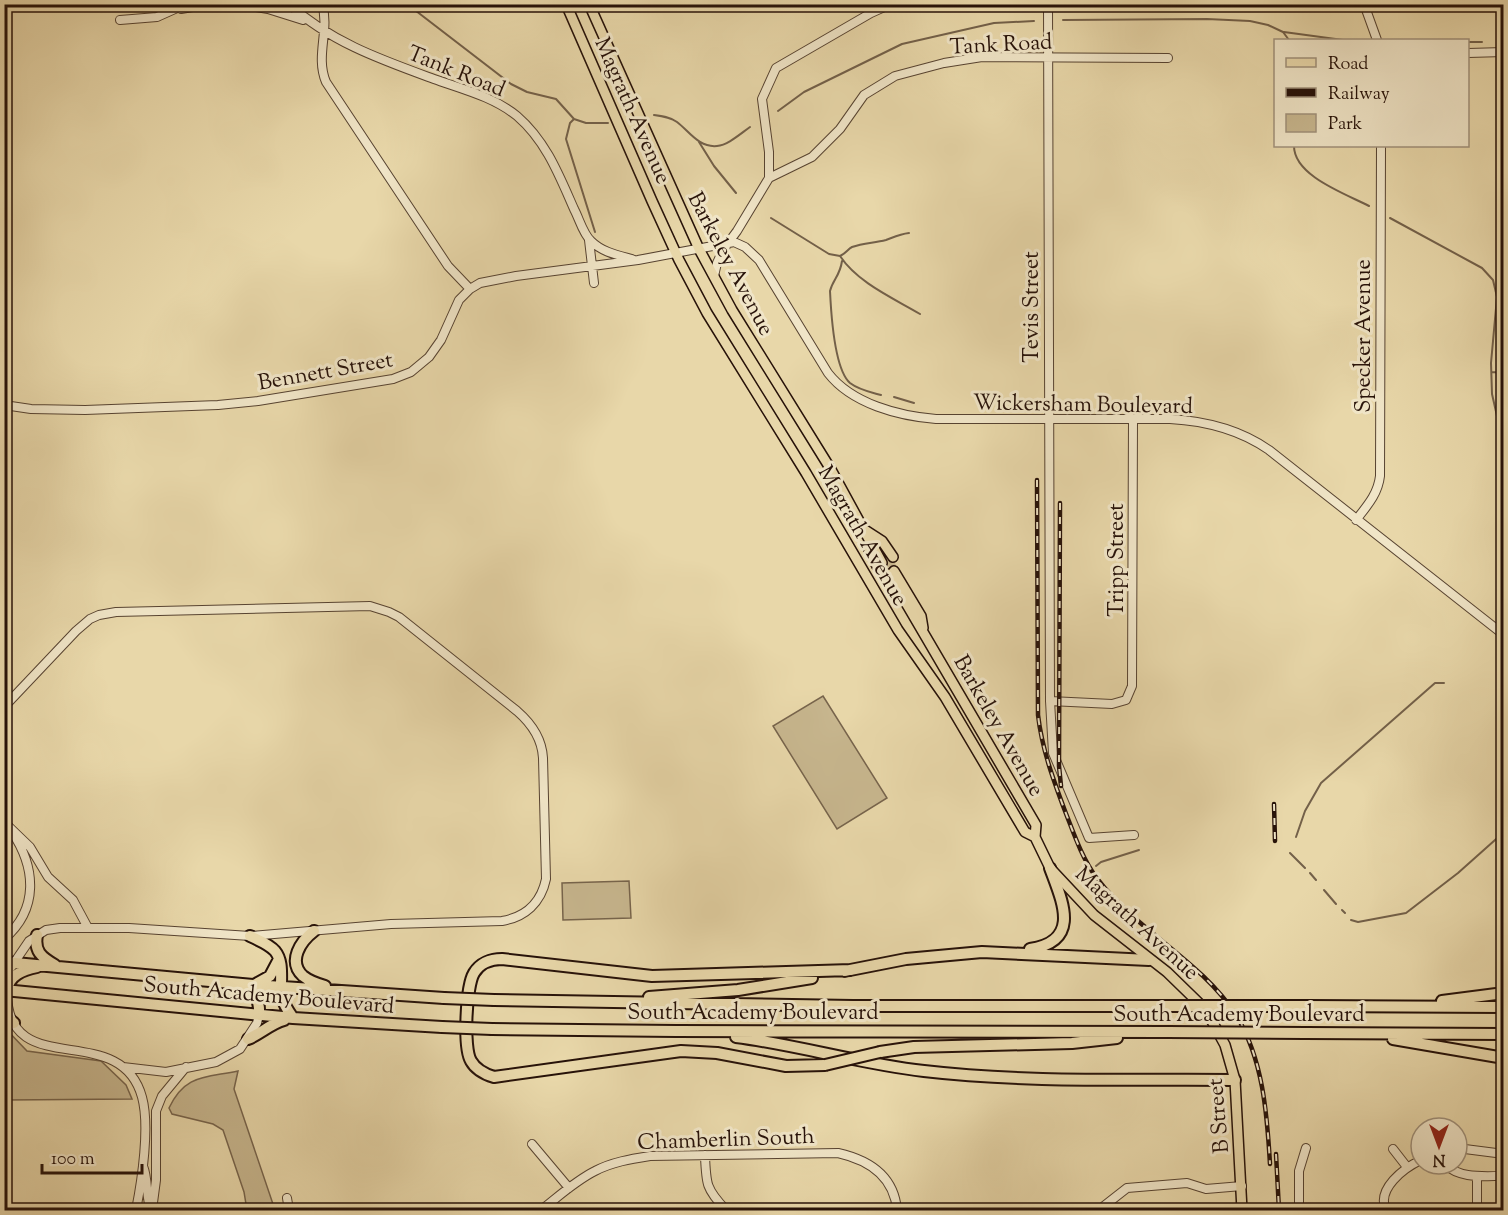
<svg xmlns="http://www.w3.org/2000/svg" width="1508" height="1215" font-family="'Sorts Mill Goudy',serif">
	<style>
		.green { fill: #c7b68e; stroke: #77644c; stroke-width: 1.5 }
		.lines { fill: none; stroke-linecap: round; stroke-linejoin: round }
		.stream { stroke: #736049; stroke-width: 2 }
		.major-tunnel { stroke: #cbb991; stroke-width: 9; stroke-dasharray: 9 4.5; stroke-linecap: butt }
		.minor-casing { stroke: #574331; stroke-width: 10 }
		.major-casing { stroke: #271209; stroke-width: 12 }
		.highway-casing { stroke: #271209; stroke-width: 14 }
		.minor { stroke: #f0e5c7; stroke-width: 8 }
		.major { stroke: #e8d7a9; stroke-width: 9 }
		.highway { stroke: #e8d7a9; stroke-width: 10 }
		.rail-casing { stroke: #271209; stroke-width: 4.5 }
		.rail { stroke: #f0e5c7; stroke-width: 2; stroke-dasharray: 7; stroke-linecap: butt }
		.highway-bridge-casing { stroke: #271209; stroke-width: 14; stroke-linecap: butt }
		.highway-bridge { stroke: #e8d7a9; stroke-width: 10 }
		.labels { text-anchor: middle; stroke-width: 6; stroke-linejoin: round; paint-order: stroke }
		.street-label { font-size: 22px; fill: #271209; stroke: #f0e5c7 }
	</style>
	<rect width="100%" height="100%" fill="#e8d7a9"/>
	<filter id="stains"><feTurbulence type="fractalNoise" baseFrequency=".00333" numOctaves="4"/><feColorMatrix values="0 0 0 0 .2 0 0 0 0 .09 0 0 0 0 .02 0 0 0 .5 -.17"/></filter>
	<radialGradient id="worn" r=".72"><stop offset=".6" stop-color="#630" stop-opacity="0"/><stop offset="1" stop-color="#630" stop-opacity=".3"/></radialGradient>
	<path class="green" d="M823,696l64,102 -50,31 -64,-103z
		M629,881l2,37 -68,2 -1,-37z
		M4,1027l23,24 74,10 25,24 6,14 -127,1z
		M238,1071l-4,18 41,121h-28l-3,-18 -21,-62 -10,-6 -41,-10 -3,-6c16,-34 36,-30 69,-37z"/>
	<g class="lines">
		<path class="stream" d="M407,4l104,80 16,8 29,7 18,20 12,4h22
			M1063,20l144,-1 43,2 18,4 15,7 6,8
			M1284,32l59,8
			M1468,42h14
			M778,111l26,-19 98,-48 92,-21 40,-2
			M654,115c8,1 16,2 23,7 12,9 22,26 40,24 11,-1 23,-12 33,-19
			M574,119l-4,4 -4,16 29,93
			M699,142l15,24 22,27
			M1294,146c0,30 52,48 75,60
			M771,218l58,36 11,2c18,27 53,42 80,58
			M1390,218l92,50 11,12 4,17 -6,66 1,31 12,53
			M840,256c5,-2 8,-7 12,-9 11,-4 22,-4 34,-7 8,-3 14,-6 23,-7
			M842,261c-2,15 -9,18 -12,30 1,21 4,78 20,92 9,7 20,9 31,12
			M1492,372l12,1
			M894,397l20,6
			M1296,837l9,-26 16,-28 114,-100h9
			M1290,853l15,15
			M1096,866l5,-4 38,-12
			M1310,873l6,7
			M1324,890l12,14
			M1342,910l3,3
			M1351,920l7,2 48,-9 52,-40 46,-41"/>
		<path class="major-tunnel" d="M888,560l6,11
			M877,566l7,11"/>
		<defs>
			<path id="minor" d="M237,4l31,5 35,11
				M289,4c41,38 93,56 145,75 28,10 60,18 83,37 29,25 42,59 57,93 5,9 9,25 17,32 11,11 26,14 41,18
				M322,4c8,26 -7,52 4,78l122,184 22,23
				M1048,4l2,697 3,52 36,85 45,-3
				M1364,4l13,36
				M181,9l28,-5
				M120,20l37,-3 29,-13
				M1468,53l36,-1
				M769,178l43,-21 28,-28 24,-34 31,-19 49,-13 38,-6 186,1
				M589,240l5,43
				M714,276l3,-13 6,-13 14,-19 32,-53v-26l-7,-53 14,-31 95,-55 20,-9
				M4,405l27,4 54,1 133,-5 40,-4 135,-22 18,-7 18,-15 12,-17 18,-40 11,-11 10,-6 36,-7 122,-16 96,-18 11,5 14,13 69,113c24,31 71,43 108,46h234c36,2 69,10 99,31l235,185
				M1356,520c11,-14 22,-26 24,-44l1,-330
				M1050,701l62,3 14,-4 6,-14 1,-267
				M4,707l72,-76 14,-12 9,-4 17,-3 254,-6 19,6 10,5 118,94c15,13 25,28 26,47l3,121c-5,24 -21,38 -44,42l-111,3 -141,12 -121,-8h-69l-14,2 -17,11 -15,22
				M4,822l26,25 18,30 25,23 14,26
				M4,939c35,-30 32,-71 8,-107
				M7,990c-2,95 113,27 135,107 8,29 0,83 -6,113
				M123,1067l43,5 50,-10 24,-13 17,-26 2,-8
				M532,1144l37,44
				M1457,1148l47,6
				M1393,1149l14,18
				M705,1155c1,29 1,34 21,55
				M1444,1164c17,15 38,12 60,12
				M143,1166c6,15 2,30 8,44
				M1477,1176v34
				M287,1198l2,12
				M152,1210l4,-30v-69l6,-15 24,-29
				M541,1210c17,-13 34,-29 54,-39 17,-9 36,-12 55,-15l188,-3c31,7 56,23 59,57
				M1101,1210l3,-4 23,-18 60,-5 19,6 36,-3
				M1299,1210v-39l7,-23
				M1386,1210c-10,-21 18,-42 35,-50"/>
			<path id="major" d="M566,4l86,197 27,59 28,53 99,160 92,157 47,67 80,135 10,5 15,31 44,47 73,57 37,36 9,15 12,22 10,35 7,130
				M589,4l110,245 33,61 98,158 52,95
				M865,530l17,11 11,16
				M869,550l8,16
				M894,571l27,45 2,12
				M889,574l147,251 -1,12"/>
			<path id="highway" d="M314,931c-13,10 -27,30 -11,45 6,5 15,8 22,10
				M37,935c-3,16 4,22 18,30
				M250,936c8,4 19,8 25,15 10,12 4,32 7,46 2,8 6,14 11,21
				M1030,949c52,-8 32,-48 20,-81
				M4,962l249,23 191,13
				M845,971l61,-12 76,-7 167,8
				M4,973l10,-10
				M242,985c13,7 18,15 17,30
				M254,985l16,-9 9,-17
				M4,990l289,28 149,9
				M7,990c2,-15 16,-20 30,-23
				M649,997l89,-7 74,-12
				M494,1000l359,6h301
				M1442,1001l62,-8
				M1306,1006l198,1
				M4,1015l10,8
				M492,1029l184,2 492,1
				M1305,1033l199,1
				M736,1037c63,8 125,27 188,34 103,12 208,8 311,9
				M248,1039c14,-6 22,-15 36,-19
				M1393,1039l111,19
				M880,1052l34,-5 158,-4 45,-5
				M825,1065l-39,1 -69,-13 -36,-2 -187,26c-10,-3 -18,-7 -23,-16 -8,-13 -5,-75 3,-88 6,-10 17,-14 28,-14l150,17 199,-6"/>
		</defs>
		<use href="#minor" class="minor-casing"/>
		<use href="#major" class="major-casing"/>
		<use href="#highway" class="highway-casing"/>
		<use href="#minor" class="minor"/>
		<use href="#major" class="major"/>
		<use href="#highway" class="highway"/>
		<defs>
			<path id="rail" d="M1037,480l1,235c4,34 15,64 27,96 9,23 17,47 31,66 12,16 26,30 41,43 34,30 74,56 99,95 27,44 31,98 34,149
				M1060,503l-1,263 2,20
				M1274,804l1,37
				M1276,1154l3,56"/>
		</defs>
		<use href="#rail" class="rail-casing"/>
		<use href="#rail" class="rail"/>
		<defs>
			<path id="highway-bridge" d="M444,998l50,2
				M1154,1006h152
				M442,1027l50,2
				M1168,1032l137,1
				M825,1065l55,-13"/>
		</defs>
		<use href="#highway-bridge" class="highway-bridge-casing"/>
		<use href="#highway-bridge" class="highway-bridge"/>
	</g>
	<g class="labels">
		<g class="street-label">
			<text transform="translate(1001 43) rotate(-3)" y="8">Tank Road</text>
			<text transform="translate(457 70) rotate(22)" y="8">Tank Road</text>
			<text transform="translate(634 110) rotate(66)" y="8">Magrath Avenue</text>
			<text transform="translate(732 263) rotate(62)" y="8">Barkeley Avenue</text>
			<text transform="translate(1030 307) rotate(-90)" y="8">Tevis Street</text>
			<text transform="translate(1362 336) rotate(-90)" y="8">Specker Avenue</text>
			<text transform="translate(325 370) rotate(-10)" y="8">Bennett Street</text>
			<text transform="translate(1083 403) rotate(1)" y="8">Wickersham Boulevard</text>
			<text transform="translate(864 535) rotate(60)" y="8">Magrath Avenue</text>
			<text transform="translate(1115 560) rotate(-90)" y="8">Tripp Street</text>
			<text transform="translate(1000 725) rotate(60)" y="8">Barkeley Avenue</text>
			<text transform="translate(1138 922) rotate(42)" y="8">Magrath Avenue</text>
			<text transform="translate(269 994) rotate(5)" y="8">South Academy Boulevard</text>
			<text x="753" y="1019">South Academy Boulevard</text>
			<text x="1239" y="1021">South Academy Boulevard</text>
			<text transform="translate(1217 1116) rotate(-95)" y="8">B Street</text>
			<text transform="translate(726 1138) rotate(-2)" y="8">Chamberlin South</text>
		</g>
	</g>
	<rect width="1508" height="1215" fill="none" stroke="#e8d7a9" stroke-width="24"/>
	<rect x="6" y="6" width="1496" height="1203" fill="none" stroke="#271209" stroke-width="3"/>
	<rect x="12" y="12" width="1484" height="1191" fill="none" stroke="#271209" stroke-width="1.5"/>
	<rect x="1274" y="39" width="195" height="108" fill="#f0e5c7" stroke="#a0917b" stroke-width="1.5"/>
	<rect x="1286" y="58" width="30" height="9" fill="#e8d7a9" stroke="#a0917b" stroke-width="1.5"/>
	<text x="1328" y="69" font-size="18" fill="#271209">Road</text>
	<rect x="1286" y="88" width="30" height="9" fill="#271209" stroke="#a0917b" stroke-width="1.5"/>
	<text x="1328" y="99" font-size="18" fill="#271209">Railway</text>
	<rect x="1286" y="114" width="30" height="18" fill="#c7b68e" stroke="#a0917b" stroke-width="1.5"/>
	<text x="1328" y="129" font-size="18" fill="#271209">Park</text>
	<g transform="translate(1439 1146) rotate(180)"><circle r="28" fill="#f0e5c7" stroke="#a0917b" stroke-width="1.5"/>
	<path d="M0-4.5L10 22L0 15L-10 22Z" fill="#8f2418"/>
	<text y="-9" font-size="16" font-weight="bold" text-anchor="middle" fill="#271209">N</text>
	</g>
	<path d="M42 1164v9h100v-9" fill="none" stroke="#271209" stroke-width="3"/>
	<text x="51" y="1164" font-size="18" fill="#271209" stroke="#f0e5c7" stroke-width="4.5" paint-order="stroke">100 m</text>
	<rect width="100%" height="100%" filter="url(#stains)"/>
	<rect width="100%" height="100%" fill="url(#worn)"/>
</svg>
